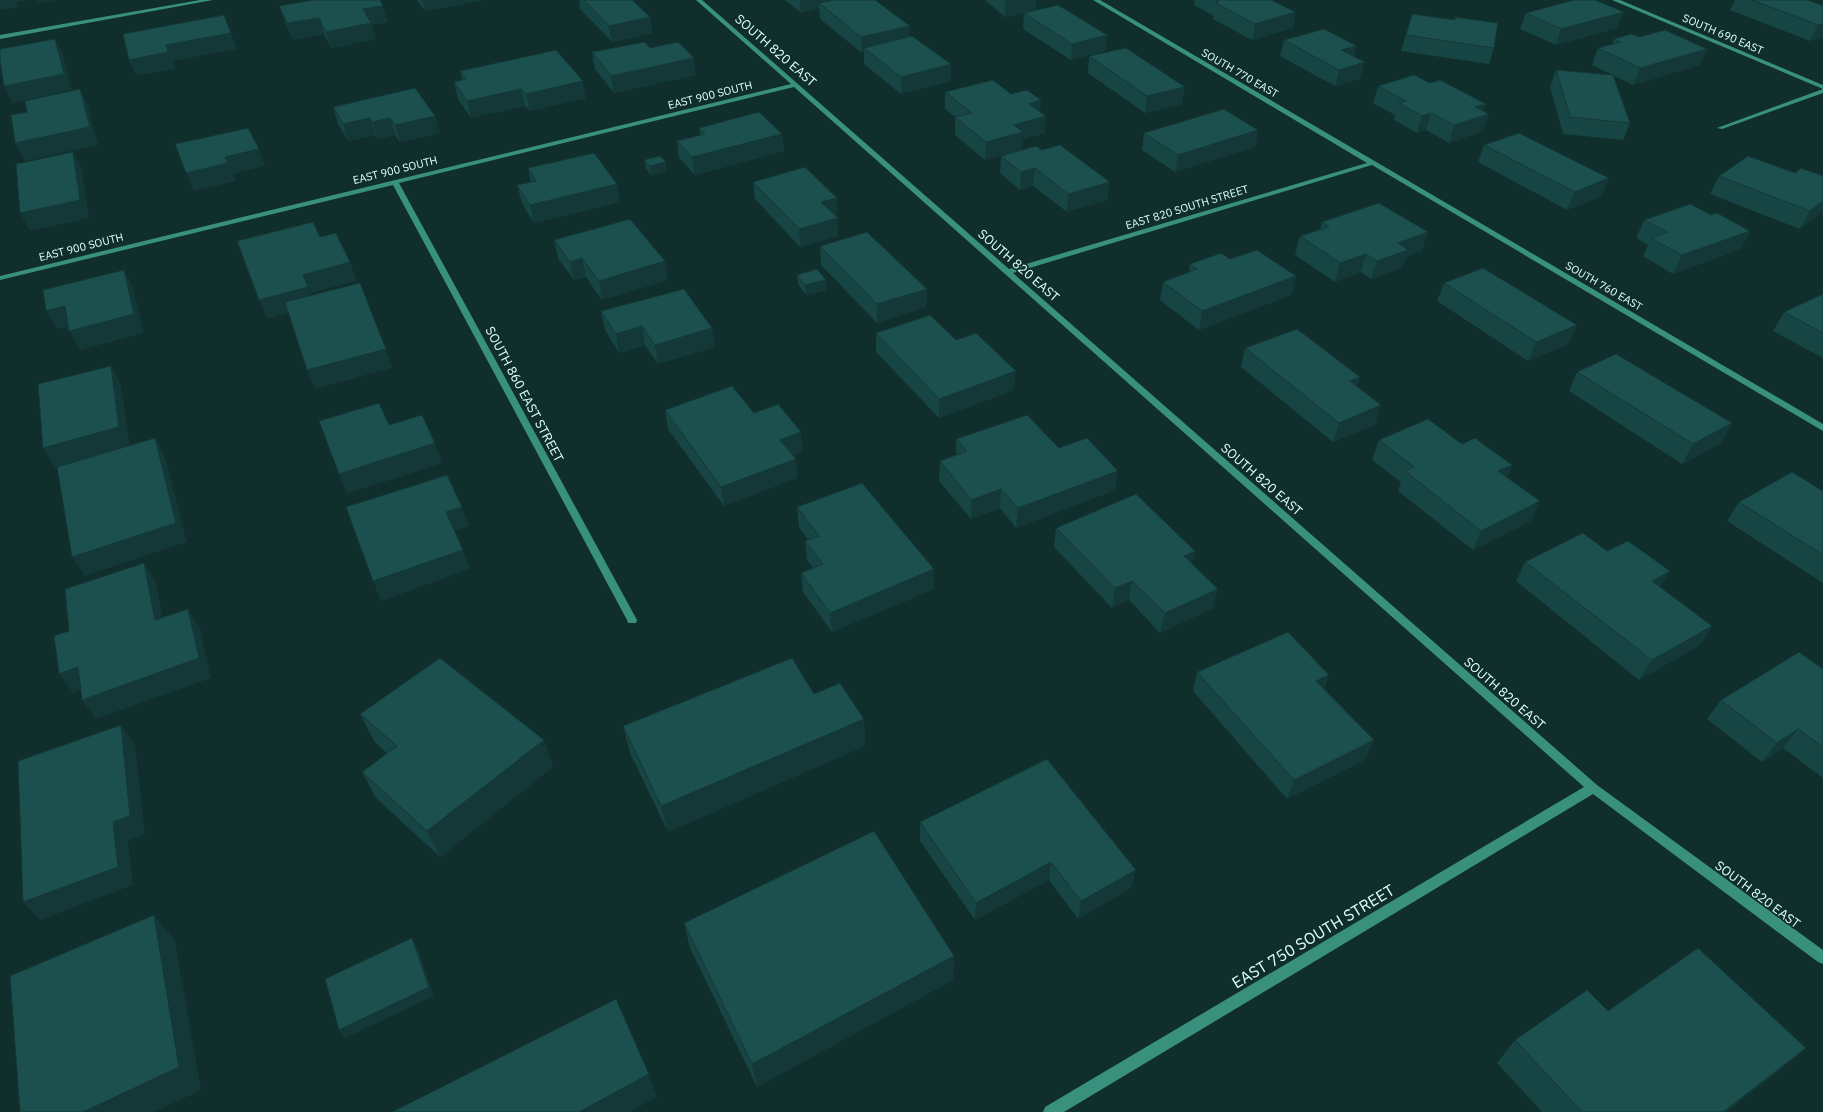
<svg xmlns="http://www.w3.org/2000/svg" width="1823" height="1112" font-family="'IBM Plex Sans',sans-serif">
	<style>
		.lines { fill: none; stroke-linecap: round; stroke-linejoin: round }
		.minor { fill: #38907d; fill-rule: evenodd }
		.wall { fill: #174543 }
		.shaded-wall { fill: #133837 }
		.building { fill: #1b504e; stroke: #133837 }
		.labels { text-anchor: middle; stroke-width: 3.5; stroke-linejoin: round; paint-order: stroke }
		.far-street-label { font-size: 11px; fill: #ddfffa; stroke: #102e2c }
		.street-label { font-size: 13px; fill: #ddfffa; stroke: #102e2c }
		.near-street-label { font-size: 16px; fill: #ddfffa; stroke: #102e2c }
	</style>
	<rect width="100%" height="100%" fill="#102e2c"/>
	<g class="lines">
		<path class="minor" d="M200,0h13l-213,39v-4z
			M696,0h6l307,269 358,-106 -274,-163h7l723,424v7l-451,-266 -359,108 584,512 226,165v14l-5,-2 -225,-168 -529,318h-21l2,-5 539,-320 -790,-700 -395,96 238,437 -1,3h-8l-1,-3 -234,-435 -393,95v-4l791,-192z
			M1612,0h8l203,85v4z
			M1823,89v4l-101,36 -5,-1z"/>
	</g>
	<path class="wall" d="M417,0h68l-60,11z
		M579,0h53l18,17 2,16 -40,9 -32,-33z
		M785,0h90l35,26v11l41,27v17l-50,13 -37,-30v-11h-2l-42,-34 -1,-11 -18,5z
		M985,0h51l-1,10 72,25 -2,16 -34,9 -48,-31 1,-16 -19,4z
		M1195,0h76l22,28 -41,12 -39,-21 1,-3 -20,-11z
		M1735,0h73l15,6v31l-13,4 -80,-31z
		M279,6l109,16 -17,3 5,14 -45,9 -7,-14 -31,6 -8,-18z
		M1526,13l91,15 -61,17 -36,-16z
		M1412,14l42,6 40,28 -5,16 -88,-13z
		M1639,37l68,12 -7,16 -67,20 -41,-20 6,-17 14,-4 2,-5z
		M1284,40l70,17 6,22 -25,7 -55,-30z
		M650,48l46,27 -82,18 -19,-24 -3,-17z
		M1089,56l93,48 -37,9 -57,-40z
		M1556,70l74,53 -7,17 -60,-6 -13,-47z
		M460,71l126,27 -56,13 -5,-5 -54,12 -13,-19 -4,-17 8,-2z
		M1378,86l105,25 6,3 -6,17 -34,12 -23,-13 -9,3 -23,-13 1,-5 -22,-12z
		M415,88l25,45 -40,9 -5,-7 -17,4 -3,-4 -27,6 -10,-17 -5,-17z
		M945,92l66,2 29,18 5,21 -22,6 -1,10 -37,11 -30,-25v-18l-10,-8z
		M699,128l83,6 2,17 -89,24 -16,-17 -2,-17 23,-6z
		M1258,130l-3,17 -80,25 -33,-22 2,-17z
		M1484,145l118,51 -35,14 -89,-48z
		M1036,146l72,54 -41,12 -34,-26 -13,4 -20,-17 1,-17z
		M644,160l23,11 -16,4 -5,-6z
		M528,168l89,16 3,18 -86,21 -12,-20 -5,-18 14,-3z
		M1795,173l28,38 -23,18 -90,-35 9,-18z
		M753,182l85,34h-2l2,2v18l-38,11 -45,-48z
		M1711,215l39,16 -9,18 -68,25 -30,-18 5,-11 -12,-7 8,-18z
		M1322,222l100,29 -16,6 -4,11 -31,11 -10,-7 -26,10 -40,-27 5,-19 20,-7z
		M554,240l114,40 -66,20 -16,-23 -12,3 -16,-22z
		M820,246l107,43 -1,18 -49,16 -56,-58z
		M1230,259l66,17 -5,19 -92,35 -39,-30 3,-18 26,-10 1,-8z
		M797,275l29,5v10l-20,5 -8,-11z
		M1444,283l125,61 -41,17 -91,-60z
		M1823,294v64l-50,-27 11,-19z
		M601,311l111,17 3,19 -57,17 -13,-19 -26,8 -14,-23z
		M876,333l80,7 58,50 -75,28 -63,-66z
		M1245,348l112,39 18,38 -42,17 -92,-75z
		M1577,372l155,51 -11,20 -39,21 -113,-73z
		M665,410l89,3 49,38 -10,4 3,4 1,19 -73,28 -56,-77z
		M956,439l103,9 56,42 -99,38 -16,-20 -29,11 -32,-38 1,-20 16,-5z
		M1379,440l83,4 50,21 -5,12 24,44 -58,29 -75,-59 3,-9 -29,-22z
		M1823,491v92l-96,-62 12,-19z
		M797,507l137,82 -102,43 -29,-40 -2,-19 12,-5 -6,-8 -2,-19 3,-1 -9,-13z
		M1056,528l139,23 -3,13 21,44 -53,25 -31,-33 -17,8 -58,-61z
		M1607,551l53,36 52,39 -12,19 -61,35 -123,-99 9,-19z
		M1823,669v109l-40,-30 -21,14 -55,-43 14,-19z
		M1197,672l132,3 -5,14 42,70 -79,40 -94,-108z
		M814,694l50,25 1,27 -197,86 -38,-79 -7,-27z
		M360,714l184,26 9,27 -113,90 -64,-59 -14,-26 25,-19 -13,-12z
		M1047,759l84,129 -53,31 -29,-39 -74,40 -55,-79v-19z
		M684,923l270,33 -1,24 -196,107 -67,-139z
		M1608,1011l171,60 -53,41h-184l-45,-49 18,-23z"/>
	<path class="shaded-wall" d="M0,0h31l-14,2v5l-17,3z
		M36,0h21l-19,3z
		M422,0h63l-60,11z
		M800,0h57l-38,3v5l-18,5z
		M1011,0h25l-1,11 -30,6v-16z
		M383,6l5,16 -17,3 5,14 -45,9 -5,-16 37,-23z
		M1296,12l-3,16 -41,12 3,-16z
		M1624,12l-7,16 -61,17 5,-16z
		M650,17l2,16 -40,9 -3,-16z
		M319,18l5,16 -31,6 -6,-17z
		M1823,24v13l-13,4 8,-16z
		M910,26v16l-46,6v5h-2l-1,-16z
		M231,33l6,16 -64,12 2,8 -39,7 -7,-16 37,-15z
		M1107,35l-2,16 -34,9 1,-16z
		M55,39l8,16 9,35 -59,13 -9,-17z
		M1357,46l-4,16 -12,-12z
		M1707,49l-7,16 -67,20 7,-17z
		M694,58l2,17 -82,18 -3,-17z
		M1365,62l-5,17 -25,7 4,-16z
		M951,64v17l-50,13v-17z
		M583,81l3,17 -56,13 -4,-17z
		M1185,87l-3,17 -37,9 2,-17z
		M80,89l8,17 10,39 -73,16 -10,-18z
		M521,89l4,17 -54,12 -4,-17z
		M1041,100l-1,17 -11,-13z
		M1486,104l-5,13 8,-3 -6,17 -34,12 5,-18 21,-18z
		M1431,113l-5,17 -9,3 5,-17z
		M435,116l5,17 -40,9 -5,-17z
		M1046,116l-1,17 -22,6 -1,10 -37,11 1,-18 28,-17z
		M370,118l5,17 -27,6 -5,-17z
		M390,118l5,17 -17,4 -6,-17z
		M1258,130l-3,17 -80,25 3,-17z
		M782,134l2,17 -89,24 -3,-18z
		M259,149l6,17 -32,8 3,7 -42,10 -8,-18 39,-16z
		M73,152l9,18 7,48 -59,13 -10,-18z
		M666,162l1,9 -16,4 -1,-9z
		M1035,168l-2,18 -13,4 1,-18z
		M1609,178l-7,18 -35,14 8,-18z
		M1110,182l-2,18 -41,12 1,-18z
		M617,184l3,18 -86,21 -4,-18z
		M837,198l1,18 -16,4 -1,-18z
		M1823,201v10l-23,18 10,-18z
		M838,218v18l-38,11 -1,-18z
		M1750,231l-9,18 -68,25 9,-19z
		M1428,232l-6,19 -16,6 -4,11 -31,11 6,-18 21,-18z
		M1366,254l-5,18 -26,10 5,-19z
		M582,258l4,19 -12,3 -4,-18z
		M665,261l3,19 -66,20 -3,-19z
		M350,262l7,19 -47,12 5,13 -48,13 -8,-19 44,-25z
		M124,270l9,18 11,45 -64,17 -11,-19z
		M1296,276l-5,19 -92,35 3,-19z
		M826,280v10l-20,5 -1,-10z
		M927,289l-1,18 -49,16v-19z
		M65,306l10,19 -18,4 -11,-18z
		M1577,325l-8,19 -41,17 8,-19z
		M642,326l3,19 -26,8 -3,-19z
		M712,328l3,19 -57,17 -3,-19z
		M386,349l6,19 -77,21 -8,-19z
		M111,366l10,19 9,61 -75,21 -12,-19z
		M1016,371l-2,19 -75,28v-19z
		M1360,377l-6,19 -4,-15z
		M1381,405l-6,20 -42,17 6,-19z
		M1732,423l-11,20 -39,21 11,-20z
		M801,432l2,19 -21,8 -2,-19z
		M155,438l10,19 22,85 -102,34 -13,-19z
		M435,443l7,20 -95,31 -8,-20z
		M796,459l1,19 -73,28 -3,-19z
		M1512,465l-8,19 -6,-13z
		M1118,471l-3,19 -99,38 2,-20z
		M1001,489l-1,19 -29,11v-19z
		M1540,501l-9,20 -58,29 8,-19z
		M462,507l7,19 -16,6 -7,-20z
		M463,550l7,19 -89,32 -8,-20z
		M1195,551l-4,19 -7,-14z
		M144,563l12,20 11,56 -12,-19z
		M934,569v20l-102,43 -2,-19z
		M1670,571l-12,20 -6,-10z
		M1132,581l-3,19 -17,8 3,-20z
		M1218,589l-5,19 -53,25 5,-20z
		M188,609l12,19 11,50 -115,41 -14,-19z
		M1712,626l-12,19 -61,35 13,-20z
		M78,667l14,19 -19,7 -14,-19z
		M1329,675l-7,19 -6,-13z
		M864,719l1,27 -197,86 -7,-26z
		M121,725l14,20 10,89 -17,7 5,44 -93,35 -17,-18z
		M1798,729l-15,19 -21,14 15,-19z
		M544,740l9,27 -113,90 -13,-26z
		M1374,740l-8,19 -79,40 7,-19z
		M1051,862l-2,18 -74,40 1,-17z
		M1136,870l-5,18 -53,31 3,-18z
		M154,915l21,25 26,150 -46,22h-72z
		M412,938l5,9 17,49 -89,42 -6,-8z
		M954,956l-1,24 -196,107 -5,-23z
		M1806,1048l-27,23 -53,41h-3z
		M649,1074l8,23 -28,15h-50z"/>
	<path class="building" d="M313,0h67l3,6 -20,3 8,14 -45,9 -7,-14 -32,5 -8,-17z
		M584,0h48l18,17 -41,9z
		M834,0h41l35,26 -49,11 -42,-34z
		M1216,0h55l25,12 -41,12 -39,-21 3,-1z
		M1574,0h21l29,12 -63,17 -35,-16z
		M1752,0h56l15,6v18l-5,1z
		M1058,5l49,30 -35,9 -48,-31z
		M1412,14l43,6v-3l43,6 -4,25 -88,-13z
		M224,15l7,18 -65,12 2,7 -39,8 -6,-26z
		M1324,29l33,17 -16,4 24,12 -26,8 -55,-30z
		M1665,30l42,19 -67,19 -42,-20 23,-6 -7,-3 17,-5 8,3z
		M912,36l39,28 -50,13 -37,-29z
		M55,39l9,35 -60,12 -4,-26v-11z
		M645,42l5,6 28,-6 16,16 -83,18 -19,-24z
		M1126,48l59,39 -38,9 -58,-40z
		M556,50l27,31 -57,13 -5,-5 -54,12 -13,-19 12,-3 -6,-8z
		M1556,70l57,5 17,48 -60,-6z
		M1414,75l16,8 10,-3 46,24 -11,3 14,7 -35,11 -23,-12 -9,3 -23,-13 7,-2 -28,-15z
		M993,80l18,14 16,-4 14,10 -12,4 17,12 -32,9 9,7 -37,10 -31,-25 17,-4 -27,-21z
		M415,88l20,28 -40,9 -5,-7 -18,4 -2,-4 -27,6 -10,-17z
		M80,89l10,38 -75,16 -4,-28 16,-3 -2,-11z
		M1224,109l34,21 -80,25 -34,-22z
		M759,112l23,22 -90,23 -15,-16 28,-7 -6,-6z
		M248,128l11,21 -34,8 3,6 -42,10 -11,-29z
		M1519,133l90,45 -34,14 -91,-47z
		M1060,145l50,37 -42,12 -33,-26 -14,4 -20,-16 35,-10 6,4z
		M73,152l7,48 -60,13 -4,-49z
		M594,153l23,31 -87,21 -13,-20 19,-4 -8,-13z
		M660,156l6,6 -16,4 -6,-6z
		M1748,156l47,17 6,-5 22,8v25l-13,10 -91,-35z
		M805,167l32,31 -16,4 17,16 -39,11 -46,-47z
		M1379,203l49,29 -30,11 10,7 -31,11 -11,-7 -26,9 -40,-27 29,-9 -7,-5z
		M1690,204l21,11 6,-2 33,18 -68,24 -31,-17 16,-6 -23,-12z
		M630,219l35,42 -66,20 -17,-23 -12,4 -16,-22z
		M313,222l7,15 16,-4 14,29 -47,13 5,12 -49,13 -22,-59z
		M867,232l60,57 -50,15 -57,-58z
		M1257,250l39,26 -94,35 -39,-29 34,-13 -7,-5 31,-11 9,6z
		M1483,268l94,57 -41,17 -92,-59z
		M817,269l9,11 -21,5 -8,-10z
		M124,270l10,44 -65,17 -4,-25 -19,5 -3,-21z
		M360,283l26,66 -79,21 -22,-68z
		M684,289l28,39 -57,17 -13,-19 -26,8 -15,-23z
		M1823,294v39l-39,-21z
		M930,315l26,25 20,-7 40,38 -77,28 -63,-66z
		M1297,329l63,48 -10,4 31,24 -42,18 -94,-75z
		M1616,354l116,69 -39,21 -116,-72z
		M111,366l8,61 -76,21 -5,-64z
		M732,386l22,27 24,-9 23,28 -21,8 16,19 -75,28 -56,-77z
		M379,403l10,22 33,-10 13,28 -96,31 -20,-53z
		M1027,415l32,33 28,-10 31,33 -100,37 -17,-19 -30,11 -31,-39 27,-10 -11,-12z
		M1428,419l34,25 13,-6 37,27 -14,6 42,30 -59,30 -76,-60 9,-4 -35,-27z
		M155,438l21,85 -104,34 -15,-90z
		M1792,472l31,19v64l-84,-53z
		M447,475l15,32 -16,5 17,38 -90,31 -27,-74z
		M862,483l72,86 -104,44 -29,-40 22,-9 -18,-23 14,-5 -22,-29z
		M1136,494l59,57 -11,5 34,33 -53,24 -33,-32 -17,7 -59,-60z
		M1583,533l24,18 21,-10 42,30 -18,10 60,45 -60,34 -127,-98z
		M144,563l11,57 33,-11 11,49 -117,42 -4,-33 -19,7 -5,-38 15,-5 -4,-42z
		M1288,632l41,43 -13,6 58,59 -80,40 -97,-108z
		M1799,652l24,17v78l-25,-18 -21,14 -56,-43z
		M440,658l104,82 -117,91 -65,-59 35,-26 -37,-32z
		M792,658l22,36 26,-11 24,36 -203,87 -38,-80z
		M121,725l9,91 -17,6 5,45 -95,35 -5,-141z
		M1047,759l89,111 -55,31 -30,-39 -75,41 -56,-81z
		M874,831l80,125 -202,108 -68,-141z
		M154,915l25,152 -96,45h-63l-10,-136z
		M412,938l17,49 -90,43 -14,-51z
		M1698,948l108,100 -83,64h-141l-67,-72 72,-50 21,21z
		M616,999l33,75 -70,38h-187z"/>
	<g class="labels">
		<g class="far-street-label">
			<text transform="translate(1723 34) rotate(23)" y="4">SOUTH 690 EAST</text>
			<text transform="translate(1240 73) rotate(30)" y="4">SOUTH 770 EAST</text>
			<text transform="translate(710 95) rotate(-14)" y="4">EAST 900 SOUTH</text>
			<text transform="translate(395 170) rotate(-14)" y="4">EAST 900 SOUTH</text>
			<text transform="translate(1187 207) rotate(-17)" y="4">EAST 820 SOUTH STREET</text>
			<text transform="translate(81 247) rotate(-14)" y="4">EAST 900 SOUTH</text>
			<text transform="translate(1604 286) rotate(30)" y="4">SOUTH 760 EAST</text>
		</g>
		<g class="street-label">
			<text transform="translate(776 50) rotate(41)" y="5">SOUTH 820 EAST</text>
			<text transform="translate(1019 265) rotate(41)" y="5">SOUTH 820 EAST</text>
			<text transform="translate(525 394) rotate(62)" y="5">SOUTH 860 EAST STREET</text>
			<text transform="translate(1262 479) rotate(41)" y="5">SOUTH 820 EAST</text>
			<text transform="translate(1505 693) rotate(41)" y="5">SOUTH 820 EAST</text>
			<text transform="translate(1758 894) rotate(37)" y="5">SOUTH 820 EAST</text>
		</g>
		<g class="near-street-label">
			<text transform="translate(1313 936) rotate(-31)" y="6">EAST 750 SOUTH STREET</text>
		</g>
	</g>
</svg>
